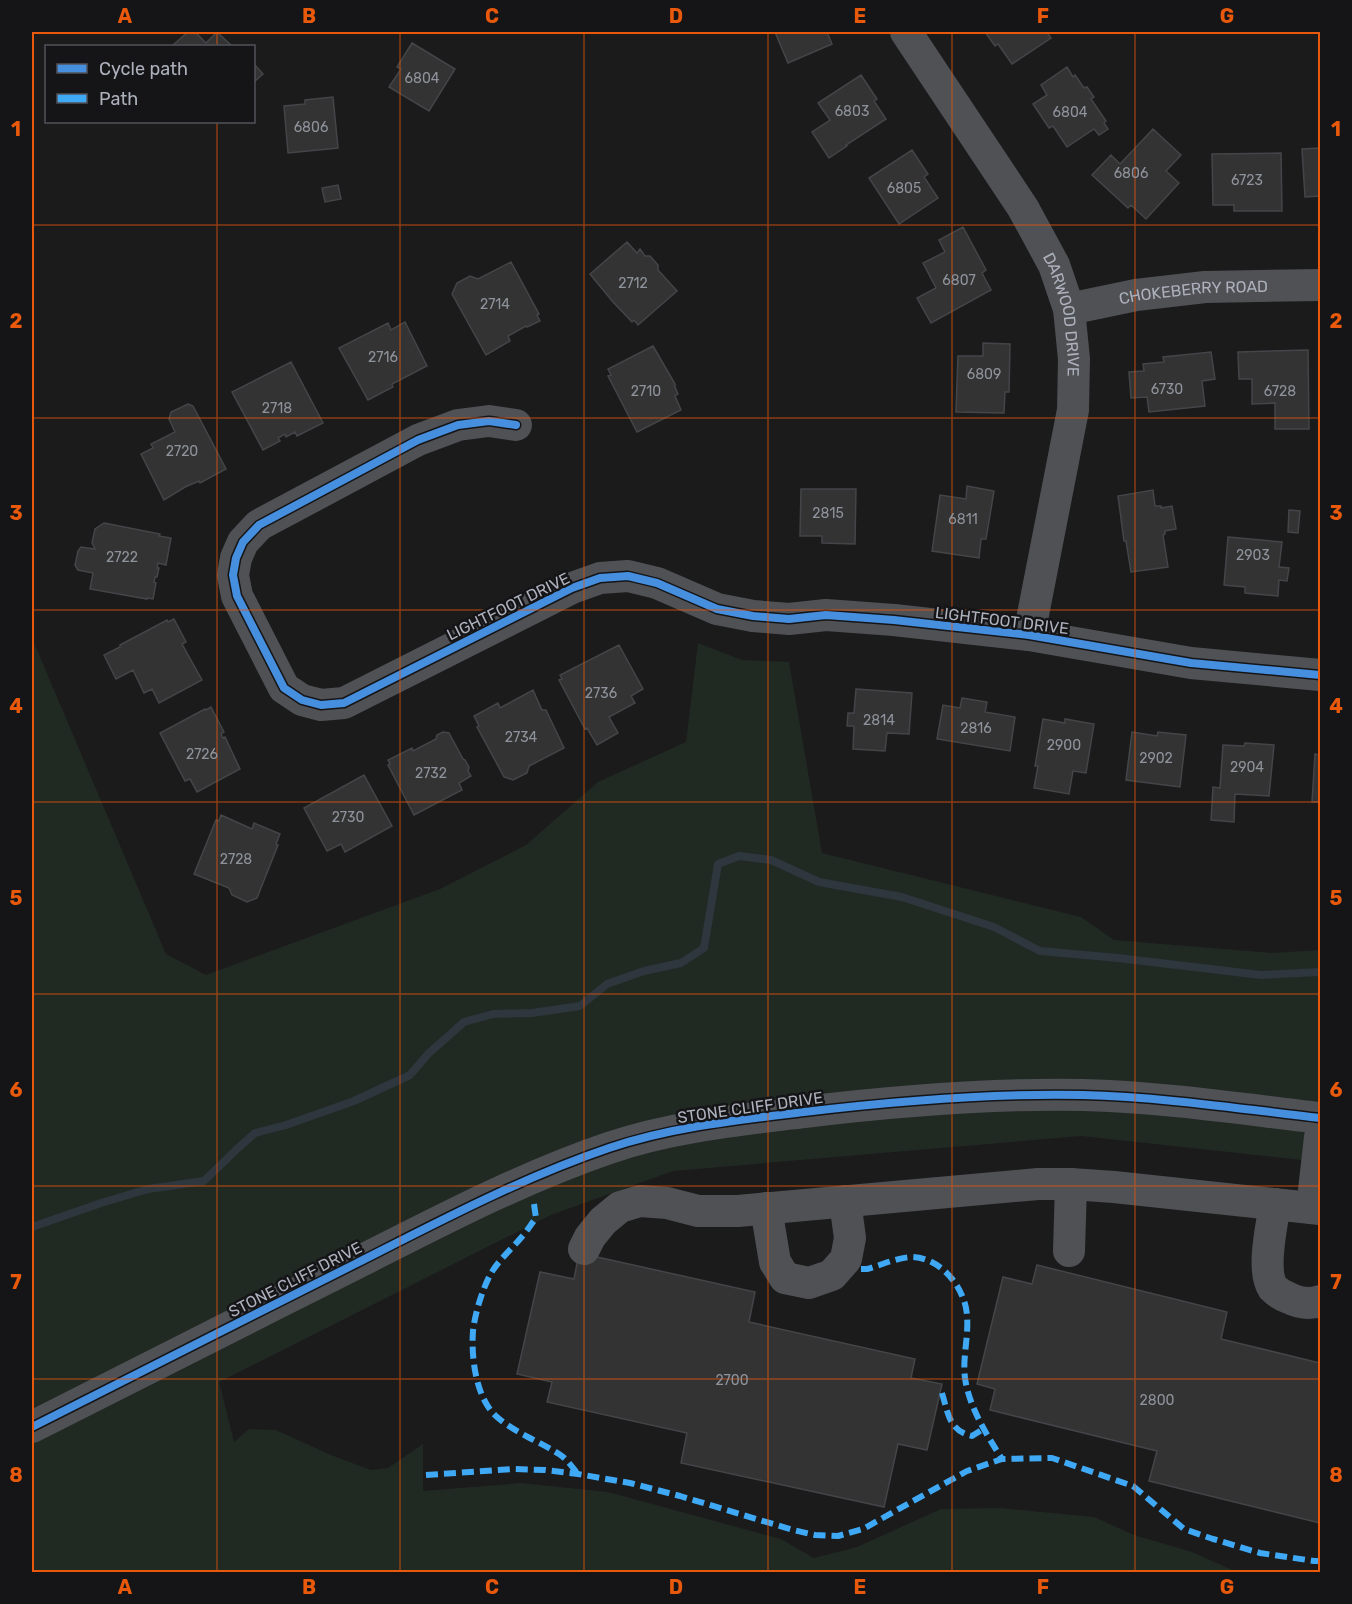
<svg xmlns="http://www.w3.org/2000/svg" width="1352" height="1604" font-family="Rubik,sans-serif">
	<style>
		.green { fill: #212923 }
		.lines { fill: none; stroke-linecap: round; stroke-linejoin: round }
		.stream { stroke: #2e363e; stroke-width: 8 }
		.building { fill: #333334; stroke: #444548; stroke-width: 1.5 }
		.minor { stroke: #4f5155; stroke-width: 32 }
		.quiet { stroke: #3fa9f5; stroke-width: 6; stroke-dasharray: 12 6; stroke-linecap: butt }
		.cycleway-casing { stroke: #151518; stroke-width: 11 }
		.cycleway { stroke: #468fdf; stroke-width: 8 }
		.grid { fill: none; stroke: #e8590c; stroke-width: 1.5; stroke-opacity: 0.55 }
		.labels { text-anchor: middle; stroke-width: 5; stroke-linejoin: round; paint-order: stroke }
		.number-label { font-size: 14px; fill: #8e929a }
		.street-label { font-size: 16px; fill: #adb1bc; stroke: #151518 }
		.neatline { fill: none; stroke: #e8590c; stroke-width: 2 }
		.grid-label { font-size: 20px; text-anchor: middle; font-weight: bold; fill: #e8590c }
	</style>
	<rect width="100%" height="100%" fill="#1b1b1c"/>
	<path class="green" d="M32,624v14l134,316 40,21 234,-86 86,-44 72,-63 88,-40 12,-99 44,17 47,2 33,191 259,64 33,23 158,13 48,-3v212l-239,-26 -408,35 -122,44 -332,167 15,60 15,-13 27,1 55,25 40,15 17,-2 35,-24v47l98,-8 87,9 173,47 33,19 43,-11 84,-38 60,-1 93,9 40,18 58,17 45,20h-1205z"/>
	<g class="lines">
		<path class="stream" d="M32,1227l69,-24 47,-14 56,-8 33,-32 18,-16 31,-8 68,-24 56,-26 18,-21 36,-32 29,-8 39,-1 48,-7 27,-22 37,-13 37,-8 23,-15 14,-84 21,-8 32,4 48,22 83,15 92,30 46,24 78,7 143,17 59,-3"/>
	</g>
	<path class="building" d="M188,32h7l11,11 11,-11 15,14h-60z
		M775,32h52l5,12 -44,19z
		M985,32h62l4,6 -39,26 -14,-20 -3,2z
		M412,43l43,26 -26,42 -40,-24 12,-18 -4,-2z
		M254,64l9,10 -9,8z
		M1067,67l6,10 2,-2 9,13 3,-1 7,10 -3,2 15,22 -2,2 4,6 -9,6 -5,-6 -27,18 -14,-21 -4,2 -16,-24 14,-9 -6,-10z
		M861,75l16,24 -3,2 12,18 -40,26 1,1 -18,12 -17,-26 18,-12 -12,-17z
		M333,97l5,51 -50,5 -4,-47 21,-2v-4z
		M1153,129l28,26 -15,16 13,12 -33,36 -15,-14 -3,3 -36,-33 19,-20 9,9z
		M1320,148v48l-15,1 -3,-48z
		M912,150l16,24 -4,3 14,21 -39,26 -30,-46z
		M1281,153l1,58h-48v-6h-21l-1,-51z
		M338,185l3,14 -16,3 -3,-14z
		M963,227l23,43 -4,3 9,17 -60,33 -14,-25 19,-10 -13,-25 22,-11 -6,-12z
		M627,242l10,11 3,-4 5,7h5l8,9v5l19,21 -39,34 -4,-5 -2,2 -19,-20 -23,-28z
		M511,262l28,52 -2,1 3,6 -13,6 -1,-1 -18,10 2,5 -24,14 -34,-61 5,-11 13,-7 8,3z
		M405,322l22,44 -35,18 1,3 -25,13 -29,-52 49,-25 3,7z
		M983,343l27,1 -1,48h-4l-1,21 -48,-1 2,-56h25z
		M653,346l22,38v3l3,7 -3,2 6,14 -44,22 -29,-56 3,-1 -3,-6z
		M1308,350l1,79h-34v-26l-23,1v-25h-13l-1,-27z
		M1211,352l4,27 -13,2 3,25 -56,6 -2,-15 -16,1 -2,-26 15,-1 -1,-7 21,-2 -1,-5z
		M291,362l32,61 -26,13 -2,-4 -9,5 -1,-3 -7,4 2,3 -17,9 -31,-58z
		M188,404l5,2 33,63 -26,14 -1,-2 -14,6 -21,13 -23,-46 12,-6 -2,-4 24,-12 -6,-13 2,-7z
		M967,486l27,5 -8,48h-5l-2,19 -47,-7 8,-56 26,4z
		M801,489h55l-1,55 -33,-1v-7h-22z
		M1153,490l2,16h6v2l11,-2 4,23 -11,2v3l-2,1 5,32 -37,5 -5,-31h-2l-6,-45z
		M1289,510l11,1 -2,22 -10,-1z
		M104,523l56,11 -1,2 12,2 -5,27 -8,-2 -1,5h2l-2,9h-2l-1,5 2,1 -3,16 -6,-1v1l-57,-10 3,-16 -15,-3 -3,-5 3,-14 3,-4 14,2 -3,-6 3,-14z
		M1228,537l54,5 -3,25 10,1 -2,13 -8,-1 -1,16 -33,-3v-6l-21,-2z
		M174,619l12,23 -4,2 20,36 -43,23 -7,-14 -8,4 -11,-23 -17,9 -12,-24 16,-8v-2l47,-25 1,2z
		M619,645l24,44 -12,7 4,7 -26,14 9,16 -21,12 -10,-17 -2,1 -26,-49 3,-1 -2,-4z
		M856,689l56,4 -3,41 -22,-1 -2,18 -32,-2 1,-23h-7l1,-13h6z
		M533,690l9,20h4l18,38 -35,18 -2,7 -14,7 -9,-3 -27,-50 2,-1 -5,-10 24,-13 2,5z
		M962,698l25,4 -2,10 30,5 -5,34 -73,-12 6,-34 17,3z
		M211,707l13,25 -3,2 2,4 2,-1 15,32 -43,23 -7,-13 -5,2 -25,-48 45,-24 1,1z
		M1043,719l22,4v-4l29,5 -8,49 -13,-2 -4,23 -35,-6 4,-22h-3z
		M443,732l6,1 14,26 2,1 4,7 -1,4 3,5 -12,7 3,7 -48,25 -26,-50 2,-1 -2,-4 24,-12 1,3 23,-12 1,-4z
		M1132,732l25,4 1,-4 28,3 -6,52 -54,-7z
		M1245,743l29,2 -5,51 -34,-2 -1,28 -23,-2 2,-33 7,1 3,-43 21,1z
		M1315,754l5,1v47h-8z
		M364,775l28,51 -47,26 -4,-8 -14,7 -23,-43z
		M221,815l31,14 2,-6 26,11 -4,10 2,1 -21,53 -10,4 -15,-7 -3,-7 -35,-14 22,-54 3,1z
		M579,1253l176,39 -6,30 166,37 -4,19 31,6 -15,66 -29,-6 -14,63 -203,-44 6,-30 -140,-31 5,-20 -35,-8 23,-102 34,7z
		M1037,1265l190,47 -6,27 99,24v160l-171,-42 8,-30 -167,-41 5,-21 -18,-5 26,-107 29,7z"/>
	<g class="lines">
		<g class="minor">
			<path id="s1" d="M906,32l117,176 31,57 15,44 5,50 -1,51 -44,225"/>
			<path id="s2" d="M1069,309l67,-14 69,-8 115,-2"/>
			<path d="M516,425l-27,-4 -31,4 -40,15 -159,85 -16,17 -7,16 -3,17 4,21 47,92 18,12 19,5 23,-2 228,-115 28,-10 28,-2 29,7 60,26 36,7 36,3 37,-4 68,5 135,15 162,28 129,12"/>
			<path d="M1275,1204c-3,21 -14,66 -2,84 4,4 10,8 16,10 10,5 20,7 31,3"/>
			<path d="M766,1208l9,54 10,16 24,5 23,-8 14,-16 4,-21 -5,-37"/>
			<path d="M1312,1208l8,-71"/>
			<path d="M584,1249l6,-12 13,-16 17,-14 20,-6 27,2 31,8h40l300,-27h33l43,3 206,22"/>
			<path d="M1069,1251l2,-67"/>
			<path d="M32,1427c107,-54 215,-109 323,-163 83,-42 166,-86 254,-116 62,-21 129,-28 195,-36 92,-11 185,-19 279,-17 79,2 159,14 237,23"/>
		</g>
		<path class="quiet" d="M534,1204l2,14c-4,5 -7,10 -11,15 -11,14 -26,26 -35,42 -8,16 -15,38 -17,56 -2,27 3,68 24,86 18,16 42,24 62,37 8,5 13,13 19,20
			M861,1269h6c14,-4 29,-11 44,-12 30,0 54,31 56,58 2,24 -6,46 -1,69 6,28 21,51 36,75
			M942,1393c6,20 7,38 30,43l11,-7
			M426,1475l87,-6 32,1 33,4 52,9 50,13 113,34 22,5 23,1 25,-7 104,-58 35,-12 50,-1 81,28 51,43 29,10 47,14 54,8h6"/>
		<defs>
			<path id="cycleway" d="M516,425l-27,-4 -31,4 -40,15 -159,85 -16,17 -7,16 -3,17 4,21 47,92 18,12 19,5 23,-2 228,-115 28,-10 28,-2 29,7 60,26 36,7 36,3 37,-4 68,5 135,15 162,28 129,12
				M32,1427c107,-54 215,-109 323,-163 83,-42 166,-86 254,-116 62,-21 129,-28 195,-36 92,-11 185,-19 279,-17 79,2 159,14 237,23"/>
		</defs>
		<use href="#cycleway" class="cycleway-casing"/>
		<use href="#cycleway" class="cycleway"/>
	</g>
	<path class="grid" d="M217,32v14M400,32v1540M584,32v1540M768,32v1540M952,32v1540M1135,32v1540M217,122v1450M32,225h1288M32,418h1288M32,610h1288M32,802h1288M32,994h1288M32,1186h1288M32,1379h1288"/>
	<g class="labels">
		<g class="number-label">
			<text x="422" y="83">6804</text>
			<text x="852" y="116">6803</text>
			<text x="1070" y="117">6804</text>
			<text x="311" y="132">6806</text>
			<text x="1131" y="178">6806</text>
			<text x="1247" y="185">6723</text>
			<text x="904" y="193">6805</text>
			<text x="959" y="285">6807</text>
			<text x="633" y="288">2712</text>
			<text x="495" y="309">2714</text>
			<text x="383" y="362">2716</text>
			<text x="984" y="379">6809</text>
			<text x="1167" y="394">6730</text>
			<text x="646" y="396">2710</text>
			<text x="1280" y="396">6728</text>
			<text x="277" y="413">2718</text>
			<text x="182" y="456">2720</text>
			<text x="828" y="518">2815</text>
			<text x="963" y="524">6811</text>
			<text x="1253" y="560">2903</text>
			<text x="122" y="562">2722</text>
			<text x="601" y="698">2736</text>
			<text x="879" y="725">2814</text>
			<text x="976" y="733">2816</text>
			<text x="521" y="742">2734</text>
			<text x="1064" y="750">2900</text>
			<text x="202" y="759">2726</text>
			<text x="1156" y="763">2902</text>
			<text x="1247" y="772">2904</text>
			<text x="431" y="778">2732</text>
			<text x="348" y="822">2730</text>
			<text x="236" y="864">2728</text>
			<text x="732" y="1385">2700</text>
			<text x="1157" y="1405">2800</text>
		</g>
		<g class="street-label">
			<text dy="6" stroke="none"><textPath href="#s2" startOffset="126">CHOKEBERRY ROAD</textPath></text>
			<text dy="6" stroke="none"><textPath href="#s1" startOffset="327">DARWOOD DRIVE</textPath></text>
			<text transform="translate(508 606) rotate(-26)" y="6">LIGHTFOOT DRIVE</text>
			<text transform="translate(1002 620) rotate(7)" y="6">LIGHTFOOT DRIVE</text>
			<text transform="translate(750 1107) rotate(-8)" y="6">STONE CLIFF DRIVE</text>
			<text transform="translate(295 1279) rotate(-27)" y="6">STONE CLIFF DRIVE</text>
		</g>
	</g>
	<rect width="1352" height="1604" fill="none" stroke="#151518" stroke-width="66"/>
	<rect x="45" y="45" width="210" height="78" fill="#151518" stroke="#52535a" stroke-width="1.5"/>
	<rect x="57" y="64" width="30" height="9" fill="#468fdf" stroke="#52535a" stroke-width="1.5"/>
	<text x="99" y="75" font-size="18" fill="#adb1bc">Cycle path</text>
	<rect x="57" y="94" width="30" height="9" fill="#3fa9f5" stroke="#52535a" stroke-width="1.5"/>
	<text x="99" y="105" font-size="18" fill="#adb1bc">Path</text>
	<rect x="33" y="33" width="1286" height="1538" class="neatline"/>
	<g class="grid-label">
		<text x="125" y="23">A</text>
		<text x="309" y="23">B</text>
		<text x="492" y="23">C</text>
		<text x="676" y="23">D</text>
		<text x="860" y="23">E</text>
		<text x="1043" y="23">F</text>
		<text x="1227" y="23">G</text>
		<text x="16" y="136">1</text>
		<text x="1336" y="136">1</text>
		<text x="16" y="328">2</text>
		<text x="1336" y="328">2</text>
		<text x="16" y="520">3</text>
		<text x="1336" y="520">3</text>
		<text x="16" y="713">4</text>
		<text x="1336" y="713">4</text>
		<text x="16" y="905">5</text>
		<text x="1336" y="905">5</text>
		<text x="16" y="1097">6</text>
		<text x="1336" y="1097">6</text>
		<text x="16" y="1289">7</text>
		<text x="1336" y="1289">7</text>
		<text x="16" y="1482">8</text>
		<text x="1336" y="1482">8</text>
		<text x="125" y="1594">A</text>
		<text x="309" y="1594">B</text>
		<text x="492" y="1594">C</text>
		<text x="676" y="1594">D</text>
		<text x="860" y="1594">E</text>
		<text x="1043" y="1594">F</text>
		<text x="1227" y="1594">G</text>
	</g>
</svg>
